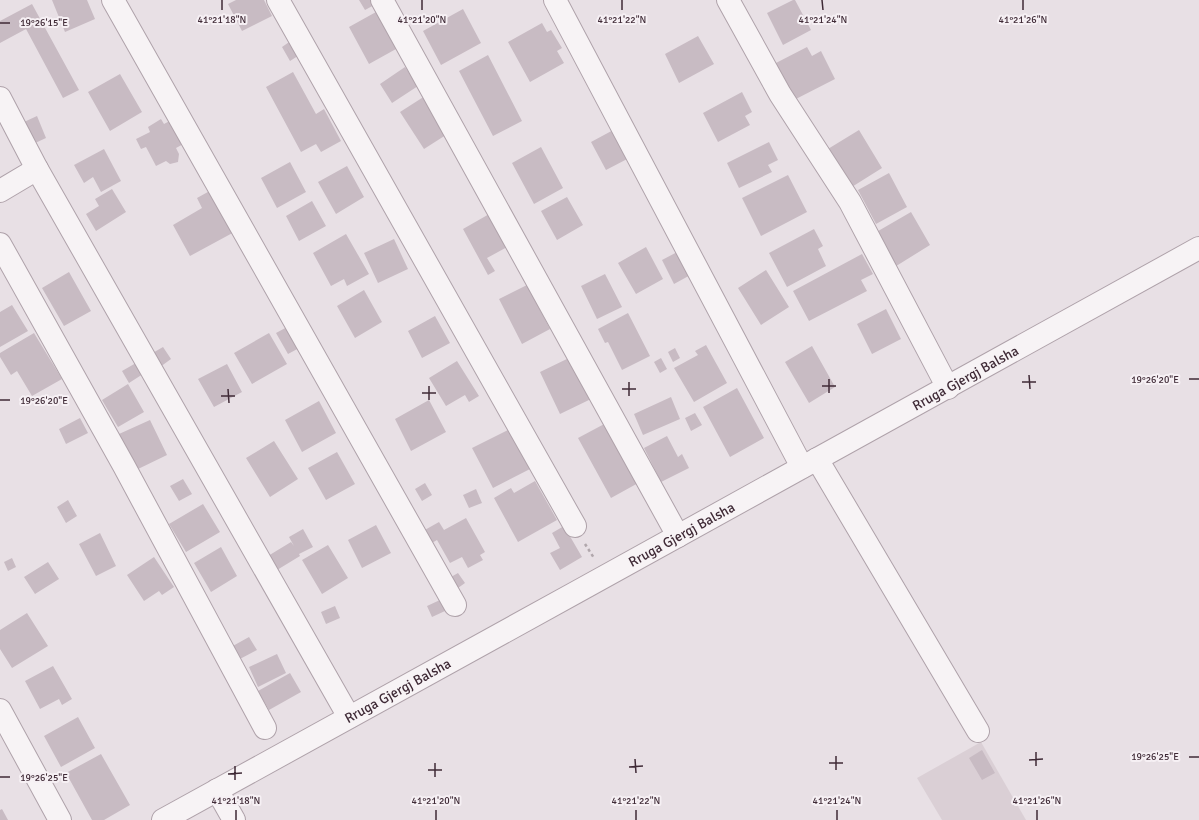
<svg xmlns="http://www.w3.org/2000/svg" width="1199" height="820" font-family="Signika,sans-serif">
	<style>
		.built { fill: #dacfd5 }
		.building { fill: #c8bbc3 }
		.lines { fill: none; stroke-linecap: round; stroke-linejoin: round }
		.minor-casing { stroke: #afa2aa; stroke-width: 24 }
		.path { stroke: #b1a7ac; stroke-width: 2.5; stroke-dasharray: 3 3; stroke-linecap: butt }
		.minor { stroke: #f7f3f5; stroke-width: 22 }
		.ticks { fill: none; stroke: #3f2a36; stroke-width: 1.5 }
		.labels { text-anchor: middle; stroke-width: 4; stroke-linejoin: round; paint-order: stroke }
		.street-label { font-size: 14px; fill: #3f2a36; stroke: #f6f0f4 }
		.ticks-label { font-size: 10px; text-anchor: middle; fill: #3f2a36; stroke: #f6f0f4; stroke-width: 4; stroke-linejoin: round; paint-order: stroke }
	</style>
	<rect width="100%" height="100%" fill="#e8e0e5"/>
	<path class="built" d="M981,742l45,78h-84l-25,-42z"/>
	<path class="building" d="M52,0h35l8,19 -30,13z
		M236,0h28l8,16 -30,15 -14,-27z
		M359,0h18l1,3 -13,7z
		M793,0h2l16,30 -28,15 -16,-32z
		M32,4l47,86 -16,8 -37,-69 -26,14v-22z
		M463,9l18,34 -40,22 -18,-34z
		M376,12l20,37 -27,15 -20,-37z
		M542,23l5,9 4,-2 11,18 -5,3 7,12 -34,19 -22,-40z
		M698,36l16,28 -35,19 -14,-29z
		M295,38l9,14 -14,9 -8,-14z
		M807,47l5,9 9,-5 14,28 -43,22 -18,-37z
		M488,55l34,66 -29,15 -34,-65z
		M405,67l13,19 -26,17 -12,-19z
		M293,72l23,42 8,-5 17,32 -20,11 -5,-8 -15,8 -35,-65z
		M120,74l22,38 -32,19 -22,-39z
		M742,92l10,20 -7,4 5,9 -32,17 -15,-29z
		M425,96l24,37 -25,16 -24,-37z
		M37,116l9,22 -13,6 -9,-22z
		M177,117l12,24 -13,7 3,6 -1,8 -8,2 -4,-3 -10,5 -10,-19 -5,2 -5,-10 14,-7 -2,-5 13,-8 3,5z
		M617,128l14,29 -25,13 -15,-28z
		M859,130l23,38 -35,22 -24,-38z
		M769,142l9,18 -10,5 4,7 -33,16 -12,-25z
		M541,147l22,41 -29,16 -22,-41z
		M104,149l17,32 -20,11 -8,-15 -9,6 -10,-18z
		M290,162l16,30 -29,16 -16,-30z
		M347,166l17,31 -28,17 -18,-32z
		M889,173l18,34 -31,17 -18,-34z
		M788,175l19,37 -46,24 -19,-38z
		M215,188l23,42 -48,26 -17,-31 29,-17 -5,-10z
		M112,189l14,23 -30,19 -10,-17 13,-8 -4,-7z
		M567,197l16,28 -26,15 -16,-29z
		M312,201l14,25 -27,15 -13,-25z
		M911,212l19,33 -37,23 -20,-34z
		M491,213l18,33 -22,12 8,13 -7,4 -25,-46z
		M814,229l9,17 -5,3 8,17 -39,21 -18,-34z
		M346,234l23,40 -22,12 -3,-7 -13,7 -18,-33z
		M394,239l14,30 -30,14 -14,-30z
		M646,247l17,32 -27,15 -18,-31z
		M681,250l13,23 -20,11 -12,-24z
		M862,254l11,20 -12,6 6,11 -58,30 -16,-30z
		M766,270l23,37 -28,18 -23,-37z
		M69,272l22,39 -27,15 -22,-38z
		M605,274l17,33 -25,12 -16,-33z
		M527,285l23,44 -28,15 -23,-45z
		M364,290l18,32 -27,16 -18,-32z
		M12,305l16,26 -28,16v-35z
		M886,309l15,30 -29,15 -15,-30z
		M628,313l22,43 -28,14 -14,-28 -3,1 -7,-14z
		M435,316l15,27 -28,15 -14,-27z
		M289,326l12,21 -13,7 -12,-21z
		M34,333l28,46 -30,17 -15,-25 -6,4 -11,-18v-4z
		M269,333l18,31 -35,20 -18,-31z
		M706,345l21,38 -33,19 -20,-34 24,-13 -3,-4z
		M812,346l23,41 -26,16 -24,-41z
		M163,347l8,12 -11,8 -9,-13z
		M675,348l5,10 -7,4 -5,-10z
		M571,357l20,42 -31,15 -20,-42z
		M661,358l6,11 -7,4 -6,-11z
		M457,361l22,35 -10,6 -4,-7 -19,11 -17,-28z
		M136,363l7,11 -14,9 -7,-12z
		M227,364l15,28 -28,15 -16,-28z
		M128,384l16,28 -26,15 -16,-27z
		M737,388l27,50 -34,19 -27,-50z
		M671,397l9,22 -37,16 -9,-21z
		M429,400l17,32 -35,19 -16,-32z
		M319,401l17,32 -34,19 -17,-32z
		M695,413l7,12 -11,6 -6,-13z
		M80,418l8,15 -22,11 -7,-15z
		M150,420l17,35 -31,15 -17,-36z
		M608,422l32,60 -29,16 -33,-60z
		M510,429l20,40 -37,19 -21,-40z
		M667,436l11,21 4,-3 7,14 -28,14 -17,-34z
		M274,441l24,38 -28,18 -24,-39z
		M337,452l18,32 -29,16 -18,-32z
		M183,479l9,15 -13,7 -9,-15z
		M535,481l22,39 -39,22 -24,-44 17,-10 3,5z
		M425,483l7,12 -10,6 -7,-12z
		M476,489l6,14 -13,5 -6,-13z
		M68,500l9,16 -11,7 -9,-16z
		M203,504l17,28 -34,20 -17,-28z
		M466,518l19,34 -5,3 3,5 -15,8 -6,-11 -12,6 -13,-23 -7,4 -7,-13 16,-9 5,8z
		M376,525l15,28 -29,15 -14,-28z
		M564,526l18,31 -22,13 -10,-17 10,-5 -8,-15z
		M303,529l10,18 -14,7 1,2 -23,14 -9,-14 23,-14 3,4 -5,-9z
		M100,533l16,33 -20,10 -17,-32z
		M328,545l20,33 -26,16 -20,-34z
		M221,547l16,29 -26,16 -17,-29z
		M154,557l20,30 -12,8 -3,-4 -15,10 -17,-26z
		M12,558l4,9 -8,4 -4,-9z
		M48,562l11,17 -24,15 -11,-17z
		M458,573l7,10 -7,5 -7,-11z
		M440,600l5,11 -13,6 -5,-11z
		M335,606l5,12 -14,6 -5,-12z
		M27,613l21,33 -36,22 -12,-19v-19z
		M249,637l8,13 -19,10 -7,-13z
		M277,654l9,19 -28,14 -9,-20z
		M53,666l19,33 -10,6 -3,-6 -19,10 -15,-28z
		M290,673l11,19 -32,18 -11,-19z
		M78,717l17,31 -34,19 -17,-31z
		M982,750l13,23 -13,7 -13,-22z
		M101,754l29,51 -26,15h-12l-26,-47z
		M2,809l6,11h-8v-10z"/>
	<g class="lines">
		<defs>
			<g id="minor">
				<path d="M113,0l342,605"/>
				<path d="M278,0l297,526"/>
				<path d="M382,0l296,536"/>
				<path d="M555,0l247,467"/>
				<path d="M728,0l52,94 70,108 98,186"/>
				<path d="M0,98l37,71 312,548"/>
				<path d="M0,191l37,-22"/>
				<path d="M0,244l124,222 141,262"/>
				<path d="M817,459l161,272"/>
				<path d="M0,710l60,110"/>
				<path d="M217,790l17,30"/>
				<path id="s1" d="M163,820c345,-191 692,-380 1036,-572"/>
			</g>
		</defs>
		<use href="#minor" class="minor-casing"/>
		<path class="path" d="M585,544l9,14"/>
		<use href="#minor" class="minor"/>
	</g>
	<path class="ticks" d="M222,0v10M422,0v10M622,0v10M822,0l1,10M1023,0v10M0,23h10M1029,375l1,14M829,379v14M1189,379h10M629,382v14M1022,382h14M429,386v14M822,386h14M228,389l1,14M622,389h14M422,393h14M221,396h14M0,400h10M1036,752v14M836,756v14M1189,757h10M635,759l1,14M1029,760l14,-1M435,763v14M829,763h14M235,766v14M629,767l14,-1M428,770h14M228,774l14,-1M0,777h10M236,810v10M436,810v10M636,810v10M837,810v10M1037,810v10"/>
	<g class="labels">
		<g class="street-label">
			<text dy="5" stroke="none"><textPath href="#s1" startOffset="916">Rruga Gjergj Balsha</textPath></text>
			<text dy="5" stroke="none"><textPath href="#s1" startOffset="592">Rruga Gjergj Balsha</textPath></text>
			<text dy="5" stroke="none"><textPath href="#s1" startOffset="268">Rruga Gjergj Balsha</textPath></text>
		</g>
	</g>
	<g class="ticks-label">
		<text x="222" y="23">41°21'18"N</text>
		<text x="422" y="23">41°21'20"N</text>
		<text x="622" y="23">41°21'22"N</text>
		<text x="823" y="23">41°21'24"N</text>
		<text x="1023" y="23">41°21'26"N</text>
		<text x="44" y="26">19°26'15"E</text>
		<text x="1155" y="383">19°26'20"E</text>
		<text x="44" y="404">19°26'20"E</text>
		<text x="1155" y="760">19°26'25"E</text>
		<text x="44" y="781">19°26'25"E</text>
		<text x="236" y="804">41°21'18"N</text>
		<text x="436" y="804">41°21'20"N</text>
		<text x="636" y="804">41°21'22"N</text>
		<text x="837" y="804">41°21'24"N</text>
		<text x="1037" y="804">41°21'26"N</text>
	</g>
</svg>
